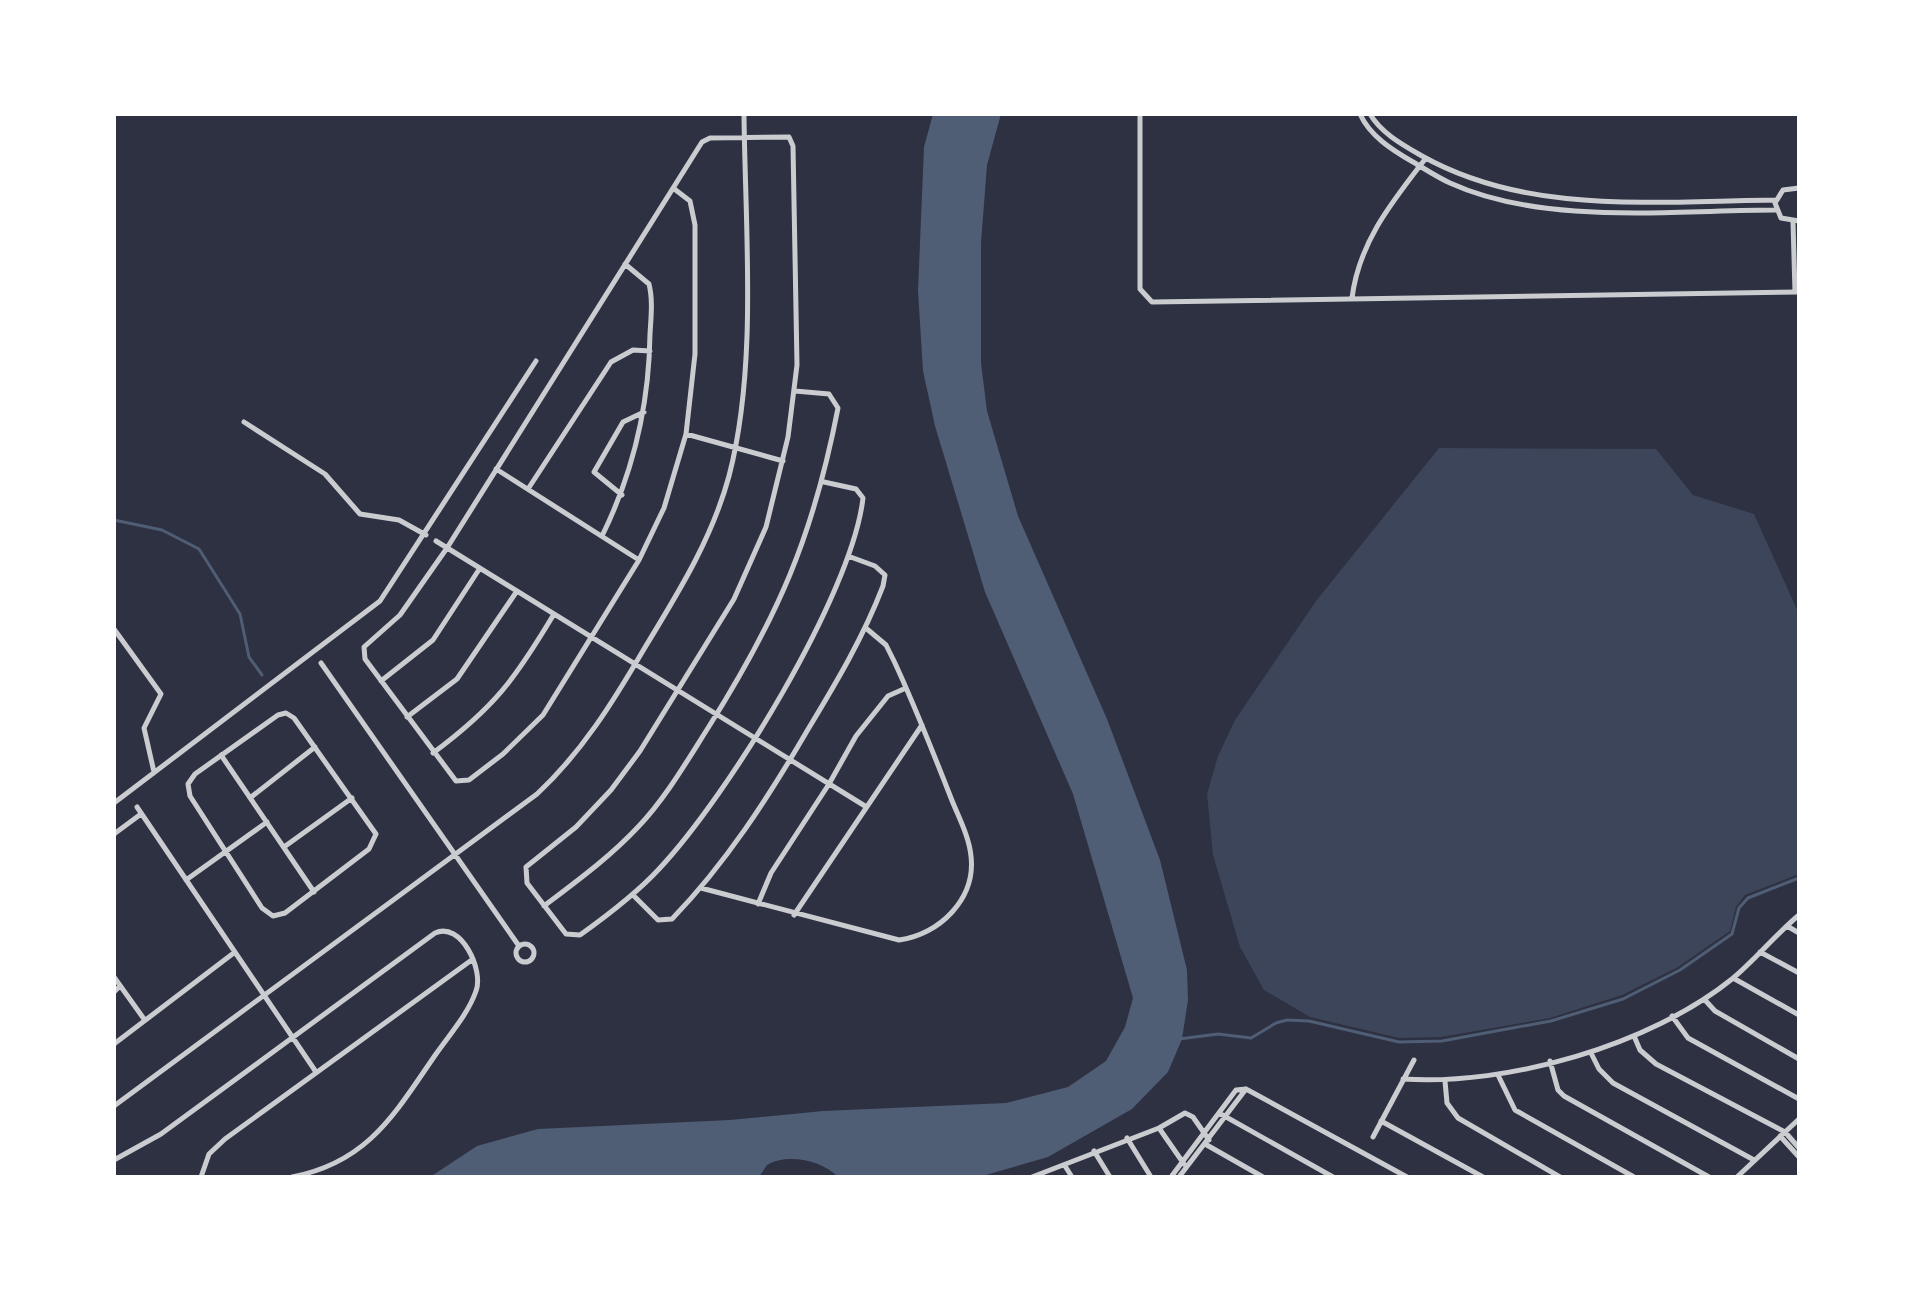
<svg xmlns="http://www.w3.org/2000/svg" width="1913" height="1291" font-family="'Open Sans',sans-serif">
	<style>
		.green { fill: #3c4559 }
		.water { fill: #4f5d75 }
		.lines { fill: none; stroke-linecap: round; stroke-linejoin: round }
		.stream { stroke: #4f5d75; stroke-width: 3 }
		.minor { stroke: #caccd0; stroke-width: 5 }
	</style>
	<rect width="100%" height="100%" fill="#2d3142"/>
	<path class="green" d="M1439,448l217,1 37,46 61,19 45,100v260l-54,21 -9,12 -6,24 -52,36 -56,28 -72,23 -109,19 -42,1 -89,-21 -46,-27 -24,-43 -27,-92 -6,-61 11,-38 17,-36 81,-119z"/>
	<path class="water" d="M933,114h68l-14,51 -6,78v120l6,48 31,105 89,203 53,141 27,110 1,30 -6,39 -14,33 -36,37 -84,48 -69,20h-141c-16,-17 -51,-24 -71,-12l-8,12h-329l47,-31 61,-17 192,-9 93,-9 183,-8 62,-16 38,-26 19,-34 8,-29 -60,-204 -88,-202 -50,-166 -12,-55 -5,-80 6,-144z"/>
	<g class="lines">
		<path class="stream" d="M114,520l48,10 37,19 41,65 9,43 13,18
			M1179,1039l39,-5 33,4 25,-15 11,-3 22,1 90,21 43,-1 109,-20 72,-22 57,-29 52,-36 7,-26 9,-10 51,-20"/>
		<path class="minor" d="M1140,114v175l12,13 647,-10
			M1360,114c10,22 32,36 53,48 12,7 24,15 37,21 94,43 225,27 326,27
			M1370,114c11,19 33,31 52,42 107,60 235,45 354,44
			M673,188l17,13 5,24v129l-9,80 -22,74 -25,52 -96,155 -40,39 -34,26 -13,1 -91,-122 -1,-12 36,-32 47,-67 255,-406 8,-4 79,-1 4,9 4,219 -9,72 -22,90 -32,72 -94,152 -29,39 -35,37 -50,40 1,16 39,51 14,1c28,-20 56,-41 79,-66 68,-72 193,-274 204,-371l-7,-9 -32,-7
			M1799,188l-16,2 -8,13 6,15 18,3
			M1793,222l2,70
			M1352,298c7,-56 40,-96 74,-140
			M244,422l81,52 35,40 39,6 27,15
			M686,434l97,27
			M496,469l143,91
			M528,489l83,-127 22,-12 17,1
			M622,495l-28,-23 29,-50 21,-10
			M602,536c32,-65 47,-130 48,-202 1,-17 3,-34 -1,-50l-24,-20
			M436,541l429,265
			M114,629l47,65 -17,34 10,44
			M321,663l198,283
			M381,681l52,-41 47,-72
			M286,713l8,5 82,116 -7,15 -84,64 -12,3 -11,-8 -72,-112 -2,-12 7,-10 83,-59z
			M407,717l50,-38 60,-88
			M433,753c62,-46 82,-74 121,-139
			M221,755l93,137
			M250,798l65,-51
			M114,803l266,-202 156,-240
			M137,807l179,265
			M114,834l27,-20
			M284,847l68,-49
			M186,880l81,-58
			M701,888l198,52c40,-5 77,-41 72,-84 -2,-20 -13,-40 -20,-58 -18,-46 -36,-92 -57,-137l-8,-16 -19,-16
			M633,895l25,25 14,-1c54,-56 96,-121 135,-188 29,-48 56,-93 76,-145l2,-11 -10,-9 -27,-10
			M758,904l13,-31 58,-89 27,-48 32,-40 18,-8
			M544,906c33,-25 66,-49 94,-79 27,-28 49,-66 70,-99 70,-111 105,-191 130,-320l-9,-14 -34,-3
			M794,915l128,-190
			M1787,926l12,7
			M516 953a9 9 0 1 1 18 0a9 9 0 1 1-18 0Z
			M1760,952l39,21
			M114,977l30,42
			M1733,978l66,37
			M114,992l6,-6
			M1704,999l11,12 84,48
			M1672,1016l16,22 111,61
			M1634,1036l6,14 16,14 129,68 14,16
			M114,1044l121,-92
			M1591,1053l8,16 14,14 141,77
			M1550,1061l8,29 6,6 145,81
			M1498,1075l17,35 119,67
			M1403,1079c105,7 247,-34 329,-100 24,-20 43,-44 67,-64
			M1445,1081l2,22 11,15 102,59
			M1246,1089l161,88
			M114,1106l423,-312c45,-42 76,-92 107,-145 34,-56 68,-110 85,-173 29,-111 16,-248 15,-362
			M1219,1113l114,64
			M1381,1121l102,56
			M1159,1128l25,36
			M1780,1136l19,21
			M1373,1137l41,-77
			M1127,1138l24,39
			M1205,1144l58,33
			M1094,1151l16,26
			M114,1160l47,-26 274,-201c26,-12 49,37 41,58 -8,23 -26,43 -40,63 -41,59 -67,108 -144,123
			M1065,1166l7,11
			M201,1177l8,-23 16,-15 248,-180
			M1032,1177l127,-49 26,-15 8,4 16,23
			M1171,1177l65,-87 10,-1
			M1179,1177l67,-88
			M1737,1177l62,-58"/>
	</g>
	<rect width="1913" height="1291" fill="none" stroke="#ffffff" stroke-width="232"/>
</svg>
